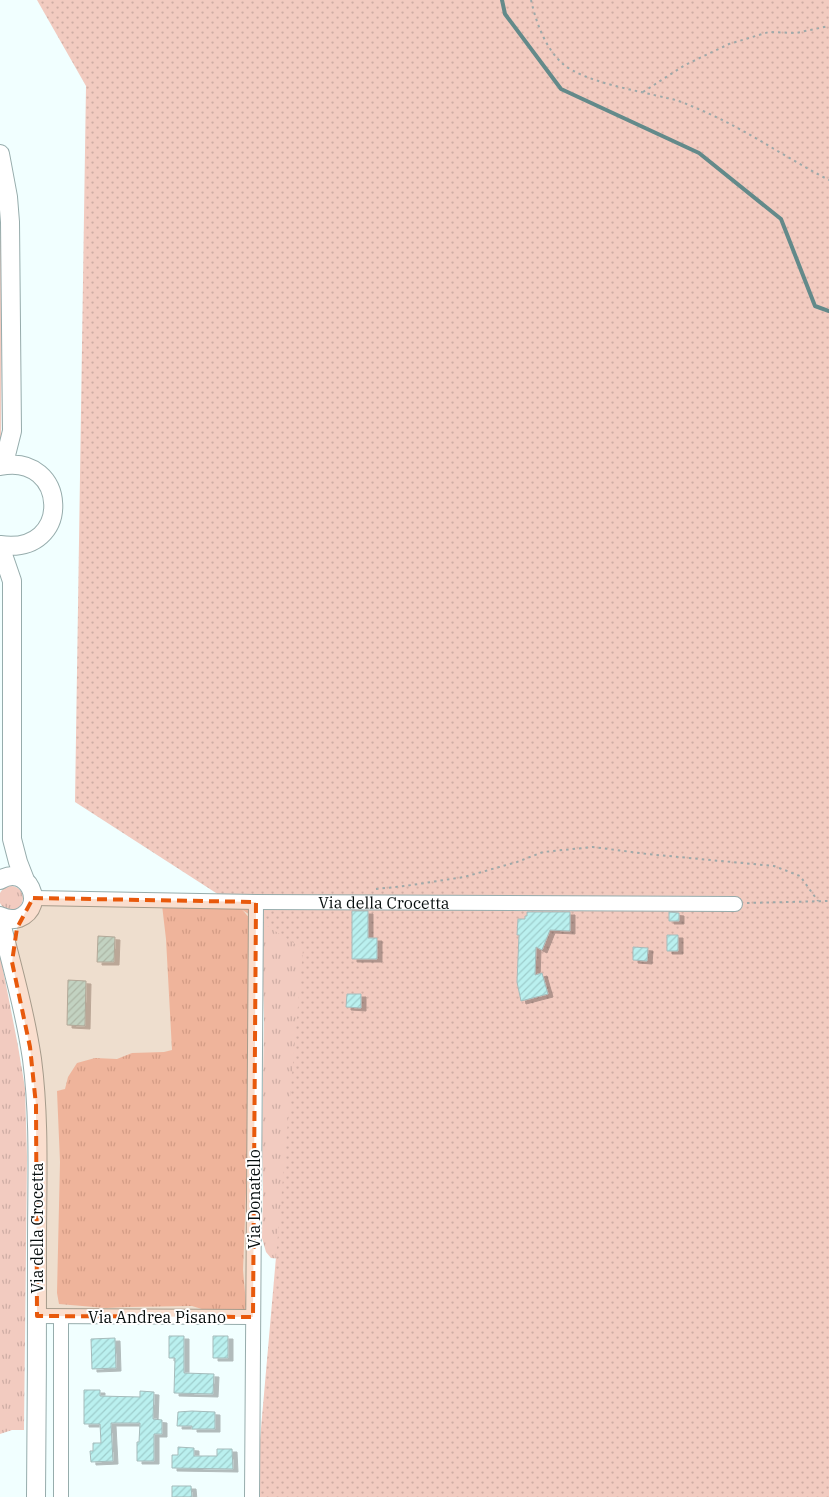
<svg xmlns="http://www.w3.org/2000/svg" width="829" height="1497" font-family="'IBM Plex Serif',serif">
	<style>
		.grass { fill: url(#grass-tufts) }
		.park { fill: url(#park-dots) }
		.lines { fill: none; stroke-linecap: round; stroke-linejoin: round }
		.stream { stroke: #638a8a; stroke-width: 4 }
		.building { fill: url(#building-hatch); stroke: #a5bbbb; filter: url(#shadow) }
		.minor-casing { stroke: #96acac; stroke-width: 16 }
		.tertiary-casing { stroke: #96acac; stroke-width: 20 }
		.path { stroke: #9ea9a9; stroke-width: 2; stroke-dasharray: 2.5 4; stroke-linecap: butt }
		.minor { stroke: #fff; stroke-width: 14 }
		.tertiary { stroke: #fff; stroke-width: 18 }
		.marked { fill: #e8590c; fill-opacity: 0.2; stroke: #e8590c; stroke-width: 4; stroke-dasharray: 10 6; stroke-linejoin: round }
		.labels { text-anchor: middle; stroke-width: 4; stroke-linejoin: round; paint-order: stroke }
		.street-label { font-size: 16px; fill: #060d0d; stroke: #fff }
	</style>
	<defs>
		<pattern id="grass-tufts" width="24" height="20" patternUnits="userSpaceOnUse" patternTransform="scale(1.25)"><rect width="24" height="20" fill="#f2cbc0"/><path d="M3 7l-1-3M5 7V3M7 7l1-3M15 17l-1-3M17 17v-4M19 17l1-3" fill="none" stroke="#ceada4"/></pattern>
		<pattern id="park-dots" width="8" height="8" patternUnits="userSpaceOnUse" patternTransform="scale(1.25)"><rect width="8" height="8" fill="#f2cbc0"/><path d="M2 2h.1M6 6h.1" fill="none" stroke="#ceada4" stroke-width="1.8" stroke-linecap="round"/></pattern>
		<pattern id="building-hatch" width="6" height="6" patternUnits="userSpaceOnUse" patternTransform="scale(1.25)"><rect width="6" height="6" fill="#baf0ef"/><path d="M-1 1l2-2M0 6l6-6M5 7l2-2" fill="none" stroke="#9ecdcc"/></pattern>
		<filter id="shadow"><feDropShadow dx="5" dy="3" stdDeviation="0" flood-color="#0004"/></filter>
	</defs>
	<rect width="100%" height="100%" fill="#f1ffff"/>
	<path class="grass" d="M0,211l2,67 -1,171 -1,2z
		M-1 898a12 12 0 1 1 24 0a12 12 0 1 1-24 0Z
		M162,905l77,1 13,15 1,90 -10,259 3,34 -2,9 -39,-3 -13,-4 -65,1 -21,1 -47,-4 -2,-11 3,-131 -3,-71 8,-2 3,-12 9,-14 18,-5 22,1 15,-6 32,-1 8,-2 -6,-111z
		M321,905l-39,354 -11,-1 -5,-6 -4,-14 1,-49 -1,-50 2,-119 -3,-110z
		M0,954l18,92 7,42 2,69 -3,273h-12l-12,4z"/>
	<path class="park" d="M37,0h792v1497h-574l48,-548 -228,-147 11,-716z"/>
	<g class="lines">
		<path class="stream" d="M502,0l3,14 56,75 138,64 82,66 34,87 14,5"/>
	</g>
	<path class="building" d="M352,911h16v27h9v21h-25z
		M527,912h43v19l-20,-1 -8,20 -6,-3 -1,28 7,-2 6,21 -27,7 -4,-19 2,-47h-2l1,-16h7v-3h2z
		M669,912l10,1v8h-10z
		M667,935h11v16h-11z
		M98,936l17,1 -1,25h-17z
		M633,947l15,1 -1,13 -14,-1z
		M68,980l18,1 -1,45 -18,-1z
		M347,994h14v14l-15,-1z
		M169,1336h15v37l30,1 -1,20 -39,-1 1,-35h-6z
		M213,1336h15v22h-15z
		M115,1338l1,30 -24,1 -1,-30z
		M84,1390h16v6l40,1v-6l14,1 -1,27 9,1v14h-8v27h-17v-19h2l1,-19h-29l2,38 -22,1 -1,-11h3v-8h8l-1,-19h-16z
		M192,1411l23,1v17h-23v-3h-15l1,-14z
		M178,1447l16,1v8h23v-7h15l1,20 -61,-1v-13h6z
		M172,1486h19l1,11h-20z"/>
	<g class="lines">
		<defs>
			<g id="minor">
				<path id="s1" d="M33,898l223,4 479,2"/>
				<path d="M37,1316l216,1"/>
				<path d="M61,1317v180"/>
				<path d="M252,1497l4,-595"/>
			</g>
			<path id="tertiary" d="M0,154l8,43 2,25 2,209 -6,24 -6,10
				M0,466c68,-14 74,90 0,79
				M0,546l12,35v258l6,23 7,18
				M0,880c27,-17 48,26 19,38 -6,2 -13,1 -19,-2
				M0,919c12,47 25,93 32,140 8,61 5,123 5,185 0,84 0,169 -1,253"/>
		</defs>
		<use href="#minor" class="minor-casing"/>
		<use href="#tertiary" class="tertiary-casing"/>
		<path class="path" d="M531,0c5,22 14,48 32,64 21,18 76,27 104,34 12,2 24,8 36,13 44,19 83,47 126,69
			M643,92l42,-27 44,-21 40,-12 27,1 33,-7
			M376,889l29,-3 59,-9 53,-15 26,-10 50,-5 54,7 127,12 26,10 18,25
			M747,903l82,-2"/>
		<use href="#minor" class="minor"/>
		<use href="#tertiary" class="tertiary"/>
	</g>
	<path class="marked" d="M33,898l223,4 -3,415 -216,-1 -1,-211 -6,-58 -18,-85 5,-34z"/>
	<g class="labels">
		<g class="street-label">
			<text dy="6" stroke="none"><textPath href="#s1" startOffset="351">Via della Crocetta</textPath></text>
			<text transform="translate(254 1199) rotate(-90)" y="6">Via Donatello</text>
			<text transform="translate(37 1228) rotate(-90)" y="6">Via della Crocetta</text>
			<text x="157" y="1323">Via Andrea Pisano</text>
		</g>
	</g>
</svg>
